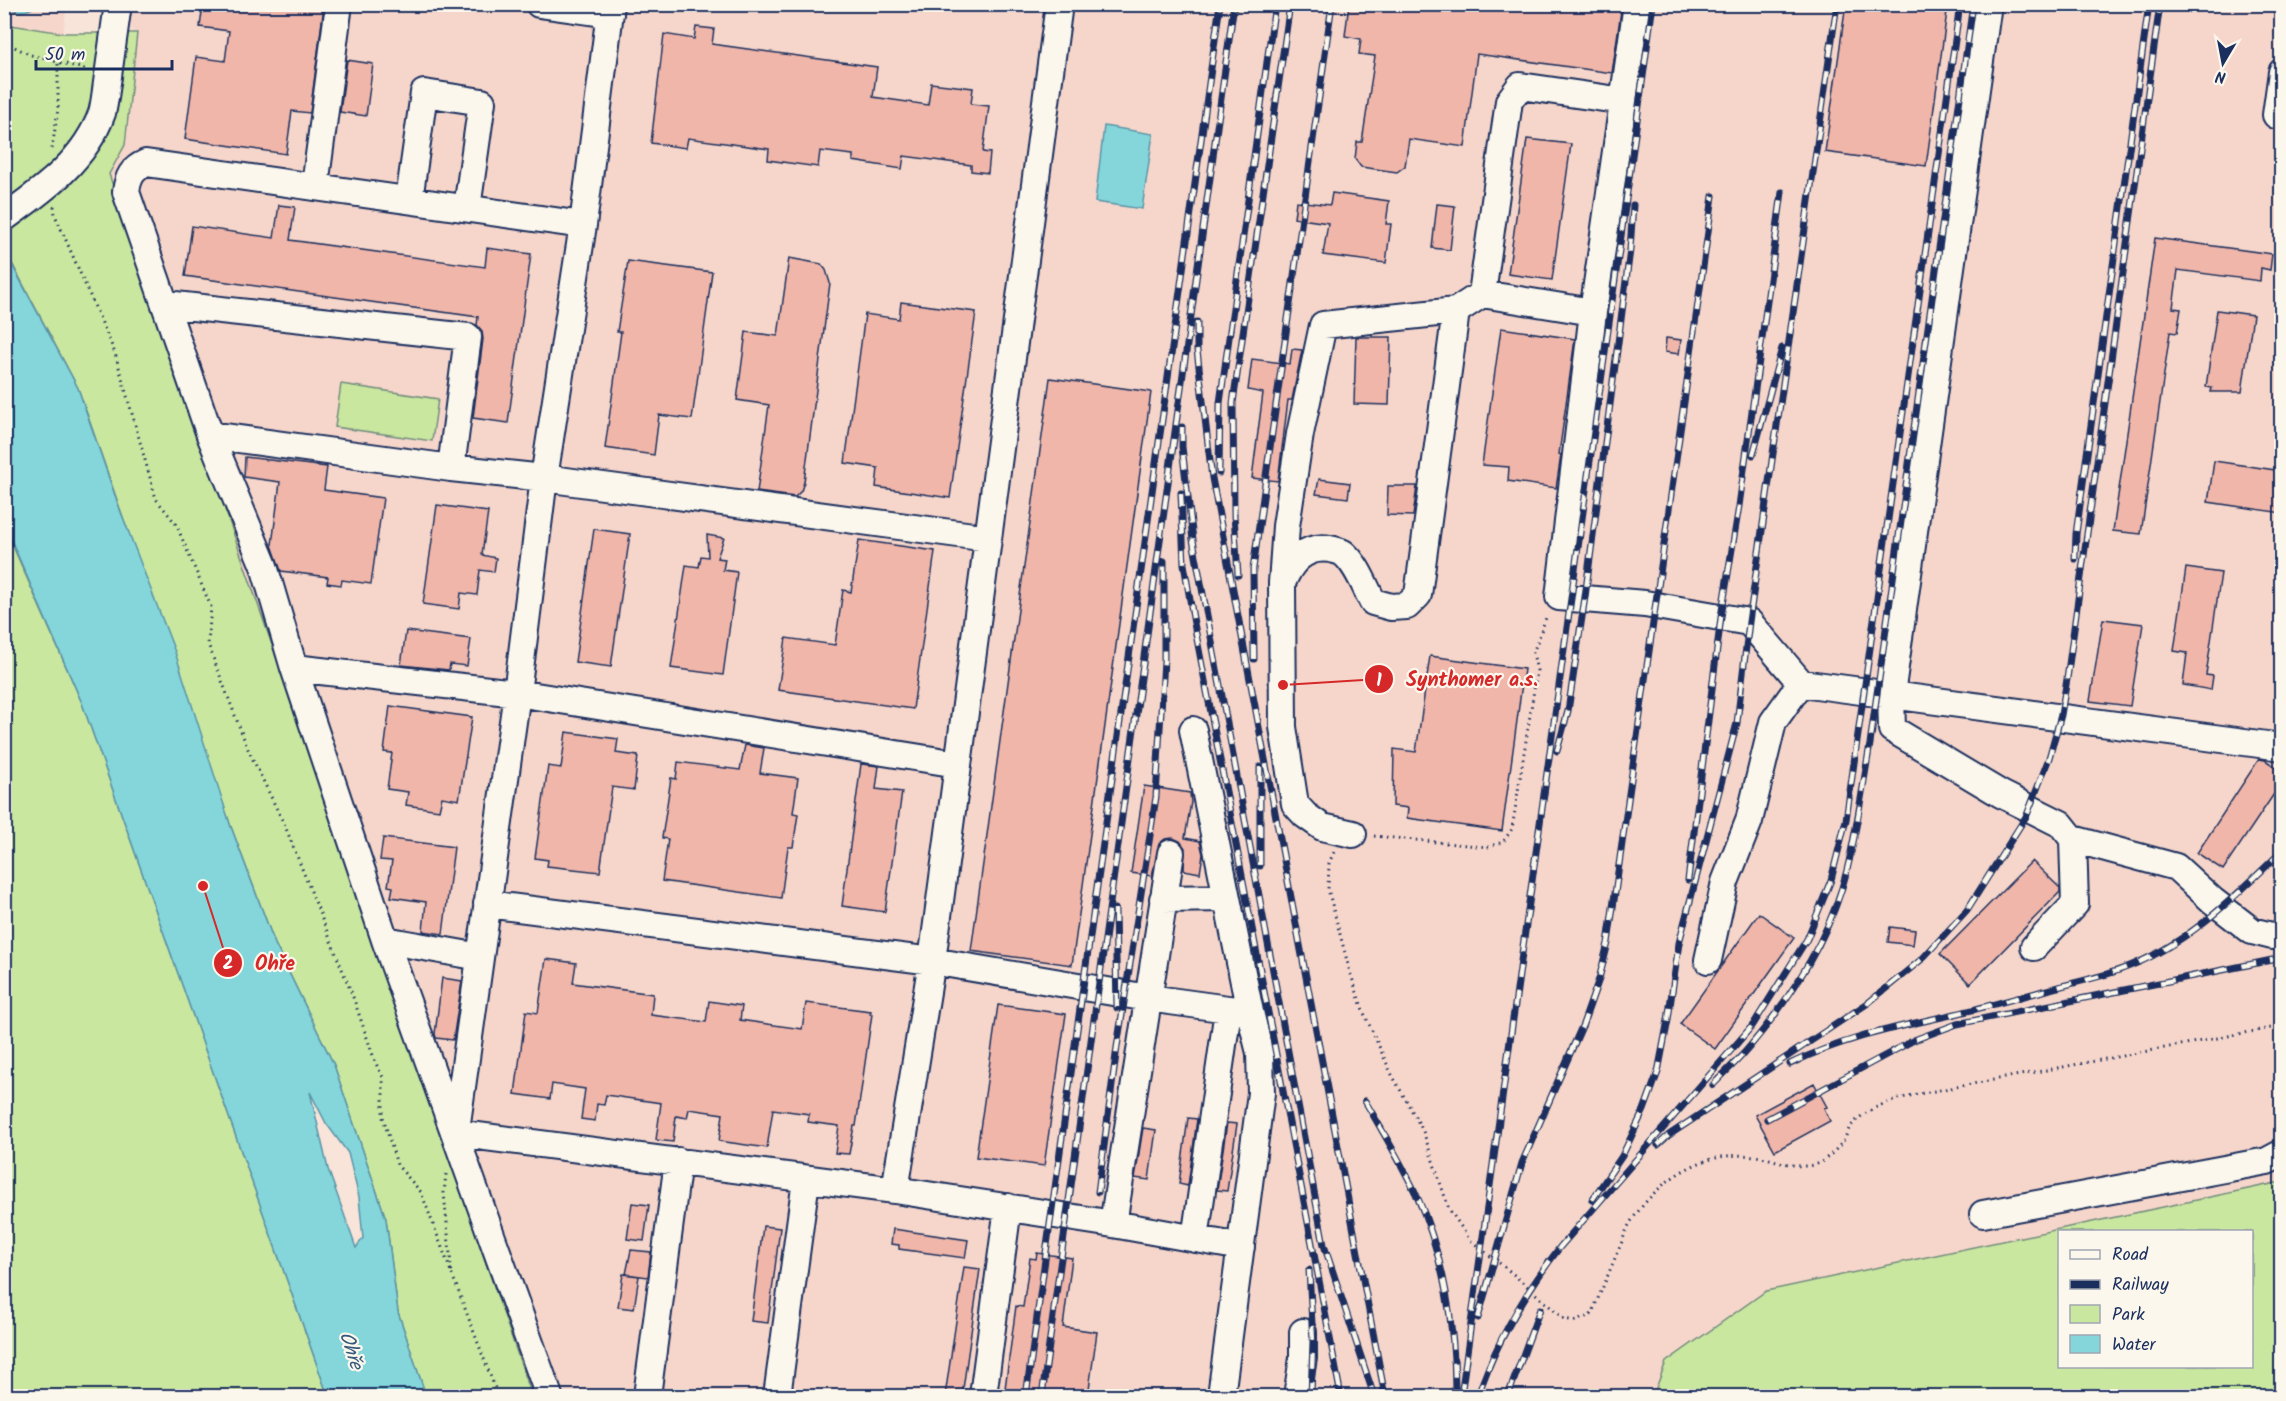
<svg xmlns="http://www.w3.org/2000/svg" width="2286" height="1401" font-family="Kalam,sans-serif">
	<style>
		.built { fill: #f6d6ca }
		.green { fill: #c9e79f; stroke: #728b7e; stroke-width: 1.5; fill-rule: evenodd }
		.water { fill: #84d6da; stroke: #5a93a8; stroke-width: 1.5; fill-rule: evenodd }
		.building { fill: #f0b6a9; stroke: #1b2f5e; stroke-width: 1.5 }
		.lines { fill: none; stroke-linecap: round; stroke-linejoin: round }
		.minor-casing { stroke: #1b2f5e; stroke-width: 30 }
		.path { stroke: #1b2f5e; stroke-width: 3; stroke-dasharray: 1.5 4.5; stroke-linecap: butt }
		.minor { stroke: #fbf7ec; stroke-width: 26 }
		.rail-casing { stroke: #1b2f5e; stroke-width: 7 }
		.rail { stroke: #fbf7ec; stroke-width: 4.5; stroke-dasharray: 14; stroke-linecap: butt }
		.minor-bridge-casing { stroke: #1b2f5e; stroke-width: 30; stroke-linecap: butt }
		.minor-bridge { stroke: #fbf7ec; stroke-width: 26 }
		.labels { text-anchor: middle; stroke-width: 4.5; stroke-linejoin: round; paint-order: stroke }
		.water-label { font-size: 20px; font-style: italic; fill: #35597d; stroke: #fbf7ec }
		.leader { fill: none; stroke: #d62828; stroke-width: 2 }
		.callout-dot { fill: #d62828; stroke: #fbf7ec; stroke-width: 2 }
		.mark-label { font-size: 18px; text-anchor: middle; font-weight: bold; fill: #fff }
		.callout-label { font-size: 20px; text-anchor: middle; font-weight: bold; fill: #d62828; stroke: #fbf7ec; stroke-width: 4.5; stroke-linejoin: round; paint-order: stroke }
	</style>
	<rect width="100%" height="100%" fill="#f8e4d8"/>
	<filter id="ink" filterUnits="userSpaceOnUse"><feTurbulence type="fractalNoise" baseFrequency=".0167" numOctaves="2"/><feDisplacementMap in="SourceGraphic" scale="12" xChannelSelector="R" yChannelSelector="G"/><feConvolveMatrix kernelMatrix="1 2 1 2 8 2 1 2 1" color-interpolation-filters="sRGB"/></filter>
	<g filter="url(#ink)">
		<path class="built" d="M4,5h63l-4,28 -58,-9z
			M132,5h2149v1177l-514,109 -101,71 -13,34h-1121l-423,-1222 16,-29 12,-111 -8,-6z"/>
		<path class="green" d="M4,24l59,9h74l-12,112 -16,29 423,1222h-106l-28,-84 -12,-93 -52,-154 -59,-121 -45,-120 -152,-436 -73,-138z
			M341,384l97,15 -6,42 -97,-14z
			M4,526l78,177 246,693h-323z
			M2281,1182v214h-628l13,-34 100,-71zM2060,1232h192v134h-192z"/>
		<path class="water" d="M6,5h31c-10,8 -21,8 -31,0z
			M1104,126l49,8 -11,75 -47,-7z
			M4,250l74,138 41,119 56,145 55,172 45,120 59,121 52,154 12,93 28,84h-98l-246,-693 -77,-177zM310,1092l16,31 22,30 11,44 4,41 -7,10 -28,-79z"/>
		<path class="building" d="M203,4l121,2 -14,107 -18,-2 -6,43 -101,-15 11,-82 29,4 4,-30 -29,-4z
			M1349,4h273l-10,69 -135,-19 -12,93 -56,-8 -4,27 -8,6 -36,-5 -6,-8 2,-17h5l13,-86 -16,-2 2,-15 -16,-3z
			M1846,4h102l-22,162 -101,-14z
			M696,27l18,2 -2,15 165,23 -4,30 55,8 3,-22 42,5 -2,16 18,2 -6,46 7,1 -2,20 -17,-2v-6l-67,-9 -2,13 -49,-8v-6l-33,-4 -2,16 -50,-7 1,-11 -81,-11 -2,10 -35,-5 13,-109 30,5z
			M347,60l26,4 -7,52 -26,-4z
			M1527,139l44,5 -19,136 -44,-6z
			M1332,193l57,8 -3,23h5l-5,39 -63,-8 5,-32 -34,-5 2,-17 34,4z
			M1437,204l18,2 -5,44 -18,-2z
			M279,205l16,2 -5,33 195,27 2,-19 44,6 -23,169 -35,-5 10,-79 -1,-8 -5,-6 1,-8 -293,-41 7,-50 82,12z
			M2155,238l117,16 -2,16 -9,-2 -1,13 -82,-11 -5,38 8,1 -4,24 -7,-1 -29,202 -28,-3z
			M789,258l32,6 5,6 4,13 -26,199 -3,9 -6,6 -38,-5 12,-87 -32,-5 9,-68 32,4z
			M628,261l84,11 -20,147 -33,-4 -5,40 -49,-7 16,-116h-4z
			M901,302l75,10 -26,186 -74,-11 2,-19 -33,-5 20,-149 34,5z
			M2217,310l36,5 -11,77h-31l1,-4 -6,-1z
			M1501,328l74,11 -16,115 2,1 -5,33 -48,-7 1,-14 -27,-2z
			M1356,337h35l-2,68 -35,-1z
			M1666,338l15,2 -2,14 -14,-2z
			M1292,349l10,1 -10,50h-4l-10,81 -26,-3 11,-85 -15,-3 4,-31 38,5z
			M1050,378l101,14 -79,573 -101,-14z
			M245,457l82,10 -3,23 59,8 -12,86 -29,-4 -1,5 -14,-2 1,-6 -47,-6 -9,-26 8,-63 -36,-5z
			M2214,461l68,10v42l-74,-11z
			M1319,479l31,4 -2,15 -32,-4z
			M1388,486h29l-4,30 -26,-1z
			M437,505l51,7 -6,43 14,3 -2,14 -14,-2 -3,25 -16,-2 -2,16 -36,-5z
			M594,529l36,5 -19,133 -36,-5z
			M707,535l17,3 -7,20 8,1 -2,11 14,2 -14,103 -52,-7 15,-103 13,2 2,-11 7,1z
			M859,540l76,11 -22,158 -135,-19 8,-52 49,7 8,-55 8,2z
			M2186,568l35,5 -15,102 7,1 -2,14 -28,-5 4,-32 -13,-2z
			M2103,619l40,5 -13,82 -40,-5z
			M406,631l65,8 -4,27 -17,-2 -1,6 -48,-5z
			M1430,656l94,13 -22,162 -95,-13 1,-10 -15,-2 1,-57 22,3z
			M390,706l82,11 -13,83 -17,-3 -3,13 -33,-5 2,-13 -21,-3 5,-36 -8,-1z
			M566,732l52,7 -2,14 22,3 -4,34 -22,-3 -12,85 -53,-6 1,-6 -13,-2 13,-92 13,2z
			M745,745l19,3 -4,25 38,5 -5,35 5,1 -5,33h-5l-7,51 -119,-17 6,-42 -6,-1 9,-60 5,1 2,-17 62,8z
			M2259,759l6,1 17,11v11l-59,88 -26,-17z
			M861,764l18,2 -3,23 26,3 -17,120 -43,-6z
			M1144,786l46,7 1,9 -6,36 15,3 3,13 -3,19 -16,-3 1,-22 -5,-7 -7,-3 -8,1 -6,5 -7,32 -21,-3z
			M383,838l71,9 -11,87 -20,-3 3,-29 -35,-5 2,-10 -5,-1 4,-25 -12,-1z
			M2032,861l28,27v4l-90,92 -30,-30z
			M1759,913l35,25 -79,111 -35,-25z
			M1890,927l25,3 -2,15 -25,-3z
			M546,959l30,4 -3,20 80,11 -2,21 55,7 3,-21 33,5 -2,14 62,9 4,-26 65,8 -1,3h2l-16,112h-2l-5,28 -14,-1 4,-27 -31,-4 1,-8 -36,-5 -6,39 -48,-7 4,-27 -34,-5 -2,9 -11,-2 -3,26 -17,-2 5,-37 -55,-8 -2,10 -7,-1 -2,17 -14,-2 4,-30 -33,-5 -2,15 -35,-5 11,-83 12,2z
			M442,978l20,3 -9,59 -17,-2 -1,-4z
			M998,1005l68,9 -22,152 -68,-9z
			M1814,1083l13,24 -3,1 6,13 -55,30 -20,-36z
			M1188,1118l9,1 -9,67 -9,-2z
			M1227,1123l10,1 -10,67 -10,-1z
			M1143,1128l13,2 -7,50 -14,-2z
			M632,1203l17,2 -5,36 -17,-2z
			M763,1226l17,2 -12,95 -17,-2z
			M893,1229l75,11 -3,18 -66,-9v-4l-8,-1z
			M631,1250l20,2 -3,25 -22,-3z
			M1037,1253l35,5 -9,69 34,5 -9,64h-84l12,-90 7,1 7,-49 6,1z
			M964,1267l16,2 -18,127h-17z
			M623,1274l16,2 -5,33 -16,-2z"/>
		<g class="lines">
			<defs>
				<path id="minor" d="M539,4l71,10
					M1637,4l-44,308 -34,285 86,7 104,18 52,61 481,64
					M1988,4l-97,691 1,34 109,65 60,30 12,15 103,28 37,34 39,30 20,5 10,-1
					M2282,72l-6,43h6
					M108,76l10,-72
					M315,186l24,-182
					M409,200l15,-107 58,9 -15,106
					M1482,294l27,-193 11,-15 104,15
					M166,304l302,33 -17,131
					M210,435l241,33 93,10 444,60
					M1283,581c8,-20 23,-36 47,-32 4,1 10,2 13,4 14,11 22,34 30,49l18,5 16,-1 11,-11 38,-284
					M294,668l223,25 441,71
					M1193,730l57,282 10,41 1,40 -40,303
					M1353,834l-31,-7 -17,-12 -10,-11 -12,-77 -1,-144 4,-57 14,-92 23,-109 133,-14 26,-17 111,18
					M1163,899l64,-1
					M487,904l445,57 216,37 102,14
					M385,940l95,17
					M2034,947l41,-43 -2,-65
					M1708,960l17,-78 24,-61 24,-99 28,-39
					M456,1130l61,-437 27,-215 39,-253 28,-221
					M455,1133l440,57 218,34 128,23
					M895,1190l37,-229 127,-957
					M1983,1214l284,-53 15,-8
					M1113,1224l58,-371
					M1195,1239l33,-229
					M549,1396l-164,-456 -91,-272 -30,-102 -54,-131 -84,-243c2,-15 6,-23 20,-29l437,62
					M647,1396l31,-235
					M777,1396l29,-216
					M983,1396l25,-189
					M1297,1396l6,-38v-26"/>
			</defs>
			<use href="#minor" class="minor-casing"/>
			<path class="path" d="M4,42l27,13 57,15
				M52,149l6,-40v-47
				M54,206l1,9 60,138 41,146 20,25 35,83 -3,37 39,103 38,79 67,168 24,70 7,13v40l14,48 24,27 77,204
				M1374,836l114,11 15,-5 9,-13 25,-158 -4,-18 14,-38
				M1334,852l-5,11 -1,26 22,83 14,41 27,60 32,58 26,78 21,31 42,33 52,46 11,2 16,-6c9,-21 18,-42 26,-62 5,-10 8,-21 13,-30 28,-43 71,-73 124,-67 22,2 45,17 67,6 8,-5 18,-15 23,-22 3,-5 4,-12 9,-16 15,-17 39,-23 60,-29l369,-69
				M446,1174l-2,19 8,82"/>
			<use href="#minor" class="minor"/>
			<defs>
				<path id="rail" d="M1197,322v28l15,128 173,918
					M1182,427v20l11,93 131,705 50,151
					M1753,455l29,-107
					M1219,473l1,-70 55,-399
					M1181,493l3,71 9,54 148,778
					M2075,559l1,-25 73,-530
					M1238,575l-4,-60 -1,-112 57,-399
					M1254,659l-1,-90 79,-565
					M1557,751l11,-40 17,-114 45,-347 3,-45
					M1260,767v99
					M1688,880l33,-263 18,-111 43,-314
					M1115,909l2,99
					M1790,1064c53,-26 108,-37 165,-50 31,-7 61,-16 92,-24 25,-7 51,-12 75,-21 63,-22 113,-72 160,-118
					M1713,1085c12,-13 27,-26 38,-40 42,-50 80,-111 96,-175 10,-41 16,-84 23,-126l103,-740
					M1365,1101c18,31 36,61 51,93 27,59 39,131 39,197
					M1767,1119l147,-79 43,-16 325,-66
					M1658,1145l11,-10 199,-132 54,-44 45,-49 60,-95 22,-57 12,-43 6,-36 93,-675
					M1098,1192l19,-145 39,-250 8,-137v-99
					M1592,1200l30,-44 22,-46 14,-38 10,-52 11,-77 58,-220 12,-101 88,-618
					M1309,1270l4,72 -2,54
					M1478,1318l44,-155 61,-139 16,-45 9,-36 105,-747
					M1026,1396l194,-1392
					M1042,1396l192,-1392
					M1461,1396l192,-1392
					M1478,1396c18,-55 47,-103 82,-149l193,-222 54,-86 24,-59 15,-60 114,-816
					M1508,1396l32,-87"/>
			</defs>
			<use href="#rail" class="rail-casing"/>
			<use href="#rail" class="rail"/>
			<defs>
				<path id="minor-bridge" d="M4,218c39,-28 81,-57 98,-105 3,-11 4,-25 6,-37"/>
			</defs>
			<use href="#minor-bridge" class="minor-bridge-casing"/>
			<use href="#minor-bridge" class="minor-bridge"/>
		</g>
	</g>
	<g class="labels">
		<g class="water-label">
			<text transform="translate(352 1350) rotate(72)" y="7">Ohře</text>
		</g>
	</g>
	<path class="leader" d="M1283 685L1379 679M203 886L228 963"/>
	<g class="callout-dot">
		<circle cx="1283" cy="685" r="6"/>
		<circle cx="203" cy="886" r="6"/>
		<circle cx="1379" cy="679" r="15"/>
		<circle cx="228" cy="963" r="15"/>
	</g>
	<g class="mark-label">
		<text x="1379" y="686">1</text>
		<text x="228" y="969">2</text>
	</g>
	<g class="callout-label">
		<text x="1472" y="686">Synthomer a.s.</text>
		<text x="275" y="970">Ohře</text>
	</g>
	<rect width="2286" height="1401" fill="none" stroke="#fbf7ec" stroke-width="24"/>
	<rect x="12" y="12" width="2262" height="1377" fill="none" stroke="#1b2f5e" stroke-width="2" filter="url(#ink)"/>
	<rect x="2058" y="1230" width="195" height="138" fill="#fbf7ec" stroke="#a1a7b3" stroke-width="1.5"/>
	<rect x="2070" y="1250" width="30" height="9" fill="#fbf7ec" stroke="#a1a7b3" stroke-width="1.5"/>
	<text x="2112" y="1260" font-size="18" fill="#1b2f5e">Road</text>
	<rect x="2070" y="1280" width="30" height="9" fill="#1b2f5e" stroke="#a1a7b3" stroke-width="1.5"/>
	<text x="2112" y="1290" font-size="18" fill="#1b2f5e">Railway</text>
	<rect x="2070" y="1305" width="30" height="18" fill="#c9e79f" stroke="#a1a7b3" stroke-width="1.5"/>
	<text x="2112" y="1320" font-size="18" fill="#1b2f5e">Park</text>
	<rect x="2070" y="1335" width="30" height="18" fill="#84d6da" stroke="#a1a7b3" stroke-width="1.5"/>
	<text x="2112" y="1350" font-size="18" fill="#1b2f5e">Water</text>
	<g transform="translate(2223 63) rotate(190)" stroke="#fbf7ec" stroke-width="4.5" paint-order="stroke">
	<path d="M0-4.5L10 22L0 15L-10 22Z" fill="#1b2f5e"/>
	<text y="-9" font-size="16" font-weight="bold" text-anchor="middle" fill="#1b2f5e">N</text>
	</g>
	<path d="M36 60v9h136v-9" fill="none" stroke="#1b2f5e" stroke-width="3"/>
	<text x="45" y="60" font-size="18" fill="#1b2f5e" stroke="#fbf7ec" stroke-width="4.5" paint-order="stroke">50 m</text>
</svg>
